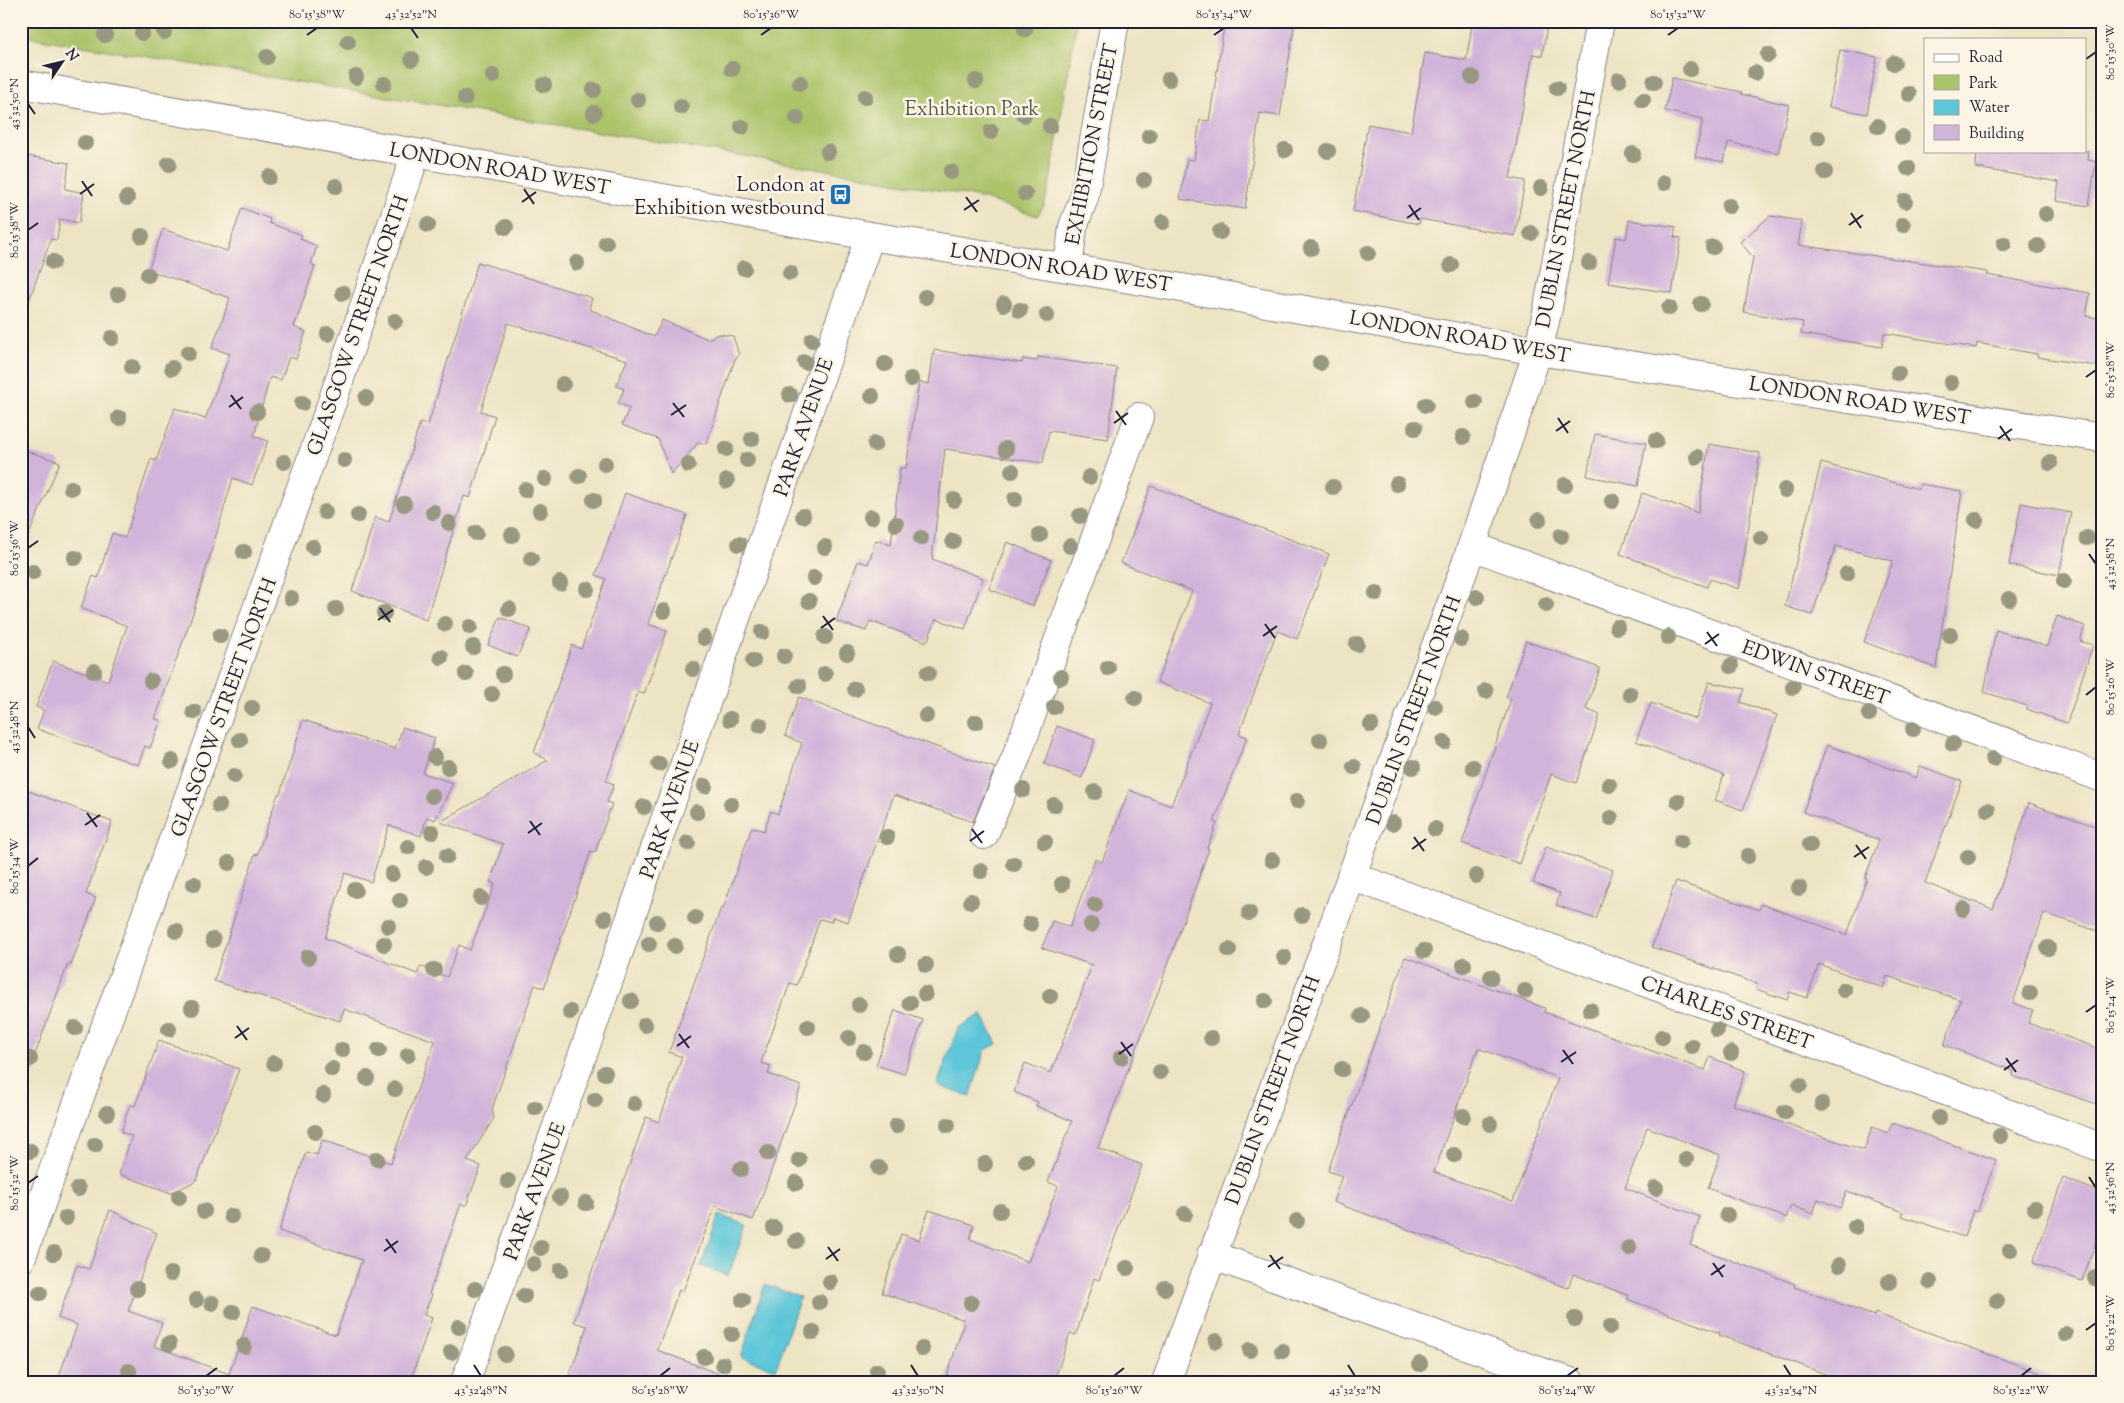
<svg xmlns="http://www.w3.org/2000/svg" width="2124" height="1403" font-family="'Sorts Mill Goudy',serif">
	<style>
		.green { fill: #abc369; stroke: #667252 }
		.water { fill: #5dc6d9; stroke: #40748a }
		.building { fill: #d1b4da; fill-rule: evenodd }
		.lines { fill: none; stroke-linecap: round; stroke-linejoin: round }
		.minor-casing { stroke: #888380; stroke-width: 30 }
		.minor { stroke: #fff; stroke-width: 28 }
		.tree { fill: #989881 }
		.ticks { fill: none; stroke: #22223b; stroke-width: 2 }
		.labels { text-anchor: middle; stroke-width: 5; stroke-linejoin: round; paint-order: stroke }
		.park-label { font-size: 20px; fill: #525a4b; stroke: #fcf5e5 }
		.street-label { font-size: 20px; fill: #22223b; stroke: #fcf5e5 }
		.poi-label { font-size: 20px; fill: #22223b; stroke: #fcf5e5; text-anchor: end }
		.neatline { fill: none; stroke: #22223b; stroke-width: 2 }
		.ticks-label { font-size: 12px; text-anchor: middle; fill: #22223b }
	</style>
	<rect width="100%" height="100%" fill="#fcf5e5"/>
	<filter id="ink" filterUnits="userSpaceOnUse"><feTurbulence type="fractalNoise" baseFrequency=".02" numOctaves="2"/><feDisplacementMap in="SourceGraphic" scale="10" xChannelSelector="R" yChannelSelector="G"/><feConvolveMatrix kernelMatrix="1 2 1 2 8 2 1 2 1" color-interpolation-filters="sRGB"/></filter>
	<filter id="wash" filterUnits="userSpaceOnUse"><feTurbulence type="fractalNoise" baseFrequency=".0096" numOctaves="4" result="noise"/><feDisplacementMap in="SourceGraphic" scale="20" xChannelSelector="R" yChannelSelector="G"/><feGaussianBlur stdDeviation="1.12" result="paint"/><feColorMatrix in="noise" values="0 0 0 0 0 0 0 0 0 0 0 0 0 0 0 0 0 1.4 0 .05"/><feComposite in="paint" operator="in"/></filter>
	<g filter="url(#wash)">
		<rect width="100%" height="100%" fill="#ede4c4"/>
		<path class="green" d="M21,21h1056l-28,166 -5,19 -7,10 -56,-18 -130,-24 -810,-135 -16,-4 -4,-3z"/>
		<path class="water" d="M982,1014l15,30 -12,6 -15,47 -33,-12 21,-57z
			M719,1215l28,10 -19,51 -27,-10z
			M765,1284l35,13 -24,72 -35,-12z"/>
		<g id="blocks">
			<path class="building" d="M1225,21h70l-15,95 -20,-3 -15,96 -65,-10 7,-40 7,1 6,-40 9,1z
				M1473,21h75l-6,35 -9,-2 -23,124 15,3 -10,55 -95,-17 -1,5 -66,-13 15,-87 43,8 14,-79 41,7z
				M1840,50l37,7 -10,57 -38,-7z
				M1672,78l70,14 -1,2 48,11 -11,48 -50,-11 -4,20 -29,-5 8,-38 -38,-8z
				M1977,151h112l-1,9 8,2 -7,44 -33,-5 3,-19 -83,-14z
				M21,155l48,8 -4,26 19,4 -5,30 -19,-4 -3,21 -6,-1 -26,73 -4,-1z
				M242,208l28,11 -1,4 33,12 -2,4 17,7 -6,18 4,2 -21,61 12,5 -10,27 -7,-2 -8,23 -11,-3 -16,59 14,5 -16,44 -19,-7 -40,135 -38,106 6,1 -11,28 -5,-2 -7,19 -101,-36 7,-19 -8,-3 17,-46 55,20 19,-55 -46,-18 12,-32 5,2 14,-45 13,5 26,-79 5,2 19,-53 30,11 25,-65 -18,-6 18,-50 -82,-28 15,-41 64,22z
				M1770,216l32,5 -4,24 190,27 -1,3 103,18 -4,23 17,3v48l-66,-10v-3l-60,-11 -1,5 -92,-15 -2,14 -81,-13 2,-12 -59,-10 9,-55 -13,-15z
				M1629,220l47,7 -2,10 7,1 -9,55 -64,-10 8,-46 10,2z
				M478,262l114,36 -3,11 65,28 8,-17 46,19 11,-5 14,2 6,19 -4,4 -29,85 -7,-2 -28,32 -13,-35 -36,-14 7,-17 -11,-5 6,-14 -8,-3 11,-26 -119,-37 -27,88 14,5 -25,82 -6,-2 -38,124 -74,-29 23,-74 14,5 31,-99 8,2z
				M934,350l88,13v-4l15,2 1,-4 79,11 -9,71 -59,-8 -6,32 -98,-14 -13,110 51,19 -18,51 -29,-10 -9,23 -57,-21 -4,10 -30,-10 22,-60 10,3 8,-24 15,5 9,-77h6l13,-86 10,2z
				M1595,434l51,9 -8,43 -51,-10z
				M1709,444l51,9 -21,136 -29,-10 -3,8 -87,-33 22,-61 56,20z
				M21,449l39,13 -39,91z
				M1821,463l98,26 1,-5 42,7 -26,177 -72,-26 29,-81 -57,-15 -24,69 -27,-9z
				M1151,486l178,68 -32,85 -20,-8 -38,103 8,3 -33,85 3,1 -10,25 2,1 -55,154 -56,145 44,17 -43,115 -5,-2 -18,57 -6,-2 -16,49h-109l20,-62 -83,-27 19,-59 18,6 10,-30 45,15 -4,14 58,23 30,-76 -10,-4 24,-61 -36,-15 2,-4 -24,-10 11,-29 26,10 41,-108 -50,-17 10,-27 18,6 25,-68 7,3 27,-72 42,16 39,-103 -53,-21 35,-91 -71,-28z
				M625,493l62,22 -39,109 19,7 -23,63 -6,-2 -32,89 8,3 -7,18 5,2 -17,48 -4,-1 -47,137 -9,-3 -43,124 2,9 -27,43 14,5 -15,40 -5,-2 -32,90 3,1 -8,20 8,3 -22,64h-353l20,-57 -19,-7 19,-53 12,4 21,-59 47,23 -29,78 34,12 -8,23 75,28 24,-68 83,29 26,-75 -83,-29 27,-79 11,3 5,-15 69,23 44,-122 -91,-32 -4,12 -126,-40 41,-127 2,1 21,-61h2l23,-74 92,29 8,-22 32,11 -12,35 30,10 -18,37 -8,-3 -6,19 -32,-11 -18,57 -26,-9 -20,65 92,36 4,-8 26,11 12,-32 11,5 25,-66 -5,-2 13,-38 -63,-22 108,-62 -14,-7 38,-108 9,4 25,-70 -10,-4z
				M2021,503l50,10 -12,62 -50,-10z
				M1007,542l44,18 -18,46 -44,-17z
				M2057,616l28,10 -5,15 13,4 -26,78 -41,-14 1,-3 -43,-14 12,-62 51,16z
				M500,617l31,12 -14,28 -29,-12z
				M1526,641l74,27 -14,41 14,6 -24,68 -25,-9 -31,90 -58,-21 49,-144 -5,-2z
				M1709,682l36,7 -5,13 37,13 -34,95 -28,-10 9,-25 -88,-34 15,-38 45,16z
				M799,697l196,71 -22,54 -79,-27 -46,127 -15,-5 -2,5 -11,-3 -23,66 -7,-2 -29,80 10,3 -3,8 33,12 -31,88 -17,46 -38,-14 -32,85 -4,-1 -22,60 75,29 -1,3h-164l20,-56 -13,-4 72,-205 13,5 23,-65 -13,-5 52,-144 2,1 29,-82 12,4 7,-20 7,3 24,-71 -17,-7z
				M1057,726l38,14 -13,38 -38,-14z
				M1827,745l89,33 4,-12 42,15 -37,102 68,26 36,-106 74,26v104l-59,-20 -31,90 20,7 -5,13 75,27v56l-90,-30 1,-5 -70,-26 17,-45 -74,-24 -4,12 -64,-24 -12,34 -17,-6 -3,8 -31,-11 1,-5 -105,-37 24,-66 83,29 2,-6 86,31 20,-57h-2l14,-38 -76,-28z
				M21,788l91,34 -26,72 10,4 -25,67 -3,-1 -43,118h-4z
				M1546,847l67,23 -17,49 -40,-14 4,-12 -27,-10z
				M1405,957l140,51 -1,4 161,58 5,-13 35,14 -12,34 72,26 59,19 8,-23 16,6 4,-10 104,37 -19,52 -4,-2 -9,27 -62,-21 1,-4 -56,-21 -7,17 -22,-9 -5,15 -22,-9 -5,13 -78,-30 12,-33 -73,-28 -22,61 75,29 -10,28 105,39 -1,3 80,29 1,-3 179,65 -1,4h-206l-128,-47 1,-2 -93,-34 2,-3 -56,-22 -5,14 -235,-86 9,-26 -14,-5zM1478,1048l80,30 -45,123 -79,-29z
				M895,1010l28,10 -19,54 -28,-9z
				M159,1040l80,29 -43,112 -25,12 -52,-19 13,-38 -11,-4 9,-28 5,2z
				M2063,1178l40,15v29l-21,59 -49,-18z"/>
		</g>
	</g>
	<g filter="url(#ink)">
		<use href="#blocks" fill-opacity="0" stroke="#888380" stroke-width="1"/>
		<g class="lines">
			<defs>
				<path id="minor" d="M21,84l395,69 454,83 198,32 470,83 565,87
					M1068,268l5,-41 11,-29 31,-177
					M1472,546l631,232
					M984,835l33,-80 122,-338
					M1351,876l752,272
					M1211,1255l359,127
					M21,1259l311,-857 84,-249
					M465,1382l119,-331 286,-815
					M1166,1382l298,-813 74,-218 10,-43 52,-287"/>
			</defs>
			<use href="#minor" class="minor-casing"/>
			<use href="#minor" class="minor"/>
		</g>
		<g class="tree">
			<circle cx="1025" cy="29" r="8"/>
			<circle cx="164" cy="32" r="8"/>
			<circle cx="142" cy="33" r="8"/>
			<circle cx="105" cy="35" r="8"/>
			<circle cx="348" cy="42" r="8"/>
			<circle cx="1768" cy="55" r="8"/>
			<circle cx="267" cy="57" r="8"/>
			<circle cx="412" cy="59" r="8"/>
			<circle cx="1894" cy="63" r="8"/>
			<circle cx="732" cy="69" r="8"/>
			<circle cx="1690" cy="69" r="8"/>
			<circle cx="1755" cy="73" r="8"/>
			<circle cx="493" cy="76" r="8"/>
			<circle cx="356" cy="77" r="8"/>
			<circle cx="1472" cy="77" r="8"/>
			<circle cx="1169" cy="79" r="8"/>
			<circle cx="1619" cy="80" r="8"/>
			<circle cx="976" cy="81" r="8"/>
			<circle cx="1654" cy="82" r="8"/>
			<circle cx="800" cy="83" r="8"/>
			<circle cx="384" cy="84" r="8"/>
			<circle cx="544" cy="85" r="8"/>
			<circle cx="1557" cy="88" r="8"/>
			<circle cx="594" cy="90" r="8"/>
			<circle cx="1909" cy="94" r="8"/>
			<circle cx="865" cy="97" r="8"/>
			<circle cx="465" cy="98" r="8"/>
			<circle cx="638" cy="100" r="8"/>
			<circle cx="1643" cy="100" r="8"/>
			<circle cx="681" cy="107" r="8"/>
			<circle cx="594" cy="113" r="8"/>
			<circle cx="1024" cy="115" r="8"/>
			<circle cx="797" cy="118" r="8"/>
			<circle cx="1050" cy="126" r="8"/>
			<circle cx="1878" cy="126" r="8"/>
			<circle cx="742" cy="127" r="8"/>
			<circle cx="991" cy="132" r="8"/>
			<circle cx="1149" cy="136" r="8"/>
			<circle cx="1902" cy="137" r="8"/>
			<circle cx="1818" cy="138" r="8"/>
			<circle cx="85" cy="143" r="8"/>
			<circle cx="1285" cy="150" r="8"/>
			<circle cx="1328" cy="151" r="8"/>
			<circle cx="828" cy="152" r="8"/>
			<circle cx="1633" cy="154" r="8"/>
			<circle cx="169" cy="164" r="8"/>
			<circle cx="1908" cy="168" r="8"/>
			<circle cx="951" cy="172" r="8"/>
			<circle cx="1825" cy="172" r="8"/>
			<circle cx="269" cy="177" r="8"/>
			<circle cx="1144" cy="180" r="8"/>
			<circle cx="1664" cy="183" r="8"/>
			<circle cx="336" cy="186" r="8"/>
			<circle cx="1541" cy="188" r="8"/>
			<circle cx="1025" cy="194" r="8"/>
			<circle cx="127" cy="198" r="8"/>
			<circle cx="1905" cy="201" r="8"/>
			<circle cx="1729" cy="206" r="8"/>
			<circle cx="2046" cy="214" r="8"/>
			<circle cx="1163" cy="222" r="8"/>
			<circle cx="428" cy="225" r="8"/>
			<circle cx="1903" cy="225" r="8"/>
			<circle cx="506" cy="227" r="8"/>
			<circle cx="1220" cy="232" r="8"/>
			<circle cx="1531" cy="233" r="8"/>
			<circle cx="142" cy="236" r="8"/>
			<circle cx="606" cy="243" r="8"/>
			<circle cx="2004" cy="244" r="8"/>
			<circle cx="2038" cy="246" r="8"/>
			<circle cx="1713" cy="247" r="8"/>
			<circle cx="1311" cy="248" r="8"/>
			<circle cx="1368" cy="253" r="8"/>
			<circle cx="53" cy="262" r="8"/>
			<circle cx="577" cy="263" r="8"/>
			<circle cx="1589" cy="263" r="8"/>
			<circle cx="1451" cy="265" r="8"/>
			<circle cx="744" cy="268" r="8"/>
			<circle cx="790" cy="273" r="8"/>
			<circle cx="148" cy="275" r="8"/>
			<circle cx="343" cy="293" r="8"/>
			<circle cx="118" cy="294" r="8"/>
			<circle cx="925" cy="297" r="8"/>
			<circle cx="1004" cy="304" r="8"/>
			<circle cx="1701" cy="304" r="8"/>
			<circle cx="1669" cy="308" r="8"/>
			<circle cx="1020" cy="310" r="8"/>
			<circle cx="1047" cy="315" r="8"/>
			<circle cx="395" cy="321" r="8"/>
			<circle cx="328" cy="334" r="8"/>
			<circle cx="112" cy="338" r="8"/>
			<circle cx="812" cy="340" r="8"/>
			<circle cx="188" cy="353" r="8"/>
			<circle cx="805" cy="362" r="8"/>
			<circle cx="1320" cy="363" r="8"/>
			<circle cx="885" cy="364" r="8"/>
			<circle cx="132" cy="367" r="8"/>
			<circle cx="172" cy="368" r="8"/>
			<circle cx="1898" cy="373" r="8"/>
			<circle cx="911" cy="379" r="8"/>
			<circle cx="1951" cy="383" r="8"/>
			<circle cx="563" cy="384" r="8"/>
			<circle cx="790" cy="395" r="8"/>
			<circle cx="872" cy="396" r="8"/>
			<circle cx="366" cy="398" r="8"/>
			<circle cx="1475" cy="402" r="8"/>
			<circle cx="302" cy="403" r="8"/>
			<circle cx="1426" cy="405" r="8"/>
			<circle cx="257" cy="412" r="8"/>
			<circle cx="119" cy="418" r="8"/>
			<circle cx="1415" cy="428" r="8"/>
			<circle cx="1463" cy="437" r="8"/>
			<circle cx="752" cy="439" r="8"/>
			<circle cx="1656" cy="441" r="8"/>
			<circle cx="875" cy="444" r="8"/>
			<circle cx="726" cy="449" r="8"/>
			<circle cx="1006" cy="449" r="8"/>
			<circle cx="1697" cy="457" r="8"/>
			<circle cx="344" cy="460" r="8"/>
			<circle cx="747" cy="460" r="8"/>
			<circle cx="284" cy="462" r="8"/>
			<circle cx="2050" cy="463" r="8"/>
			<circle cx="605" cy="464" r="8"/>
			<circle cx="688" cy="465" r="8"/>
			<circle cx="1012" cy="471" r="8"/>
			<circle cx="579" cy="476" r="8"/>
			<circle cx="1089" cy="477" r="8"/>
			<circle cx="545" cy="479" r="8"/>
			<circle cx="727" cy="481" r="8"/>
			<circle cx="1397" cy="484" r="8"/>
			<circle cx="1565" cy="485" r="8"/>
			<circle cx="1333" cy="487" r="8"/>
			<circle cx="71" cy="488" r="8"/>
			<circle cx="525" cy="490" r="8"/>
			<circle cx="1785" cy="490" r="8"/>
			<circle cx="1015" cy="499" r="8"/>
			<circle cx="594" cy="500" r="8"/>
			<circle cx="954" cy="500" r="8"/>
			<circle cx="1612" cy="501" r="8"/>
			<circle cx="404" cy="504" r="8"/>
			<circle cx="540" cy="511" r="8"/>
			<circle cx="325" cy="512" r="8"/>
			<circle cx="433" cy="512" r="8"/>
			<circle cx="358" cy="515" r="8"/>
			<circle cx="803" cy="516" r="8"/>
			<circle cx="1080" cy="516" r="8"/>
			<circle cx="871" cy="517" r="8"/>
			<circle cx="1539" cy="520" r="8"/>
			<circle cx="1976" cy="520" r="8"/>
			<circle cx="449" cy="523" r="8"/>
			<circle cx="896" cy="524" r="8"/>
			<circle cx="476" cy="533" r="8"/>
			<circle cx="512" cy="535" r="8"/>
			<circle cx="1040" cy="535" r="8"/>
			<circle cx="1561" cy="536" r="8"/>
			<circle cx="921" cy="538" r="8"/>
			<circle cx="1761" cy="538" r="8"/>
			<circle cx="2087" cy="538" r="8"/>
			<circle cx="953" cy="541" r="8"/>
			<circle cx="739" cy="544" r="8"/>
			<circle cx="1070" cy="546" r="8"/>
			<circle cx="313" cy="547" r="8"/>
			<circle cx="825" cy="547" r="8"/>
			<circle cx="244" cy="552" r="8"/>
			<circle cx="75" cy="558" r="8"/>
			<circle cx="531" cy="559" r="8"/>
			<circle cx="33" cy="572" r="8"/>
			<circle cx="1847" cy="574" r="8"/>
			<circle cx="814" cy="578" r="8"/>
			<circle cx="2064" cy="581" r="8"/>
			<circle cx="560" cy="583" r="8"/>
			<circle cx="587" cy="589" r="8"/>
			<circle cx="1376" cy="593" r="8"/>
			<circle cx="1477" cy="597" r="8"/>
			<circle cx="291" cy="598" r="8"/>
			<circle cx="2009" cy="599" r="8"/>
			<circle cx="809" cy="601" r="8"/>
			<circle cx="1546" cy="605" r="8"/>
			<circle cx="336" cy="609" r="8"/>
			<circle cx="509" cy="609" r="8"/>
			<circle cx="664" cy="611" r="8"/>
			<circle cx="384" cy="613" r="8"/>
			<circle cx="445" cy="624" r="8"/>
			<circle cx="470" cy="627" r="8"/>
			<circle cx="1617" cy="627" r="8"/>
			<circle cx="762" cy="632" r="8"/>
			<circle cx="1950" cy="635" r="8"/>
			<circle cx="220" cy="636" r="8"/>
			<circle cx="825" cy="637" r="8"/>
			<circle cx="1668" cy="637" r="8"/>
			<circle cx="704" cy="638" r="8"/>
			<circle cx="1461" cy="639" r="8"/>
			<circle cx="1357" cy="644" r="8"/>
			<circle cx="473" cy="647" r="8"/>
			<circle cx="847" cy="653" r="8"/>
			<circle cx="784" cy="656" r="8"/>
			<circle cx="441" cy="657" r="8"/>
			<circle cx="753" cy="661" r="8"/>
			<circle cx="1731" cy="666" r="8"/>
			<circle cx="1108" cy="668" r="8"/>
			<circle cx="693" cy="669" r="8"/>
			<circle cx="94" cy="671" r="8"/>
			<circle cx="928" cy="673" r="8"/>
			<circle cx="466" cy="674" r="8"/>
			<circle cx="503" cy="674" r="8"/>
			<circle cx="825" cy="674" r="8"/>
			<circle cx="1061" cy="677" r="8"/>
			<circle cx="151" cy="681" r="8"/>
			<circle cx="799" cy="686" r="8"/>
			<circle cx="1793" cy="687" r="8"/>
			<circle cx="855" cy="689" r="8"/>
			<circle cx="1486" cy="691" r="8"/>
			<circle cx="492" cy="694" r="8"/>
			<circle cx="1630" cy="694" r="8"/>
			<circle cx="1135" cy="698" r="8"/>
			<circle cx="1054" cy="707" r="8"/>
			<circle cx="1435" cy="707" r="8"/>
			<circle cx="252" cy="708" r="8"/>
			<circle cx="194" cy="712" r="8"/>
			<circle cx="1869" cy="714" r="8"/>
			<circle cx="926" cy="716" r="8"/>
			<circle cx="730" cy="719" r="8"/>
			<circle cx="976" cy="722" r="8"/>
			<circle cx="760" cy="725" r="8"/>
			<circle cx="1371" cy="725" r="8"/>
			<circle cx="1913" cy="729" r="8"/>
			<circle cx="240" cy="740" r="8"/>
			<circle cx="1320" cy="740" r="8"/>
			<circle cx="1444" cy="742" r="8"/>
			<circle cx="1953" cy="744" r="8"/>
			<circle cx="435" cy="757" r="8"/>
			<circle cx="1993" cy="759" r="8"/>
			<circle cx="172" cy="761" r="8"/>
			<circle cx="659" cy="764" r="8"/>
			<circle cx="448" cy="767" r="8"/>
			<circle cx="1354" cy="767" r="8"/>
			<circle cx="1413" cy="767" r="8"/>
			<circle cx="1473" cy="767" r="8"/>
			<circle cx="234" cy="776" r="8"/>
			<circle cx="1609" cy="785" r="8"/>
			<circle cx="705" cy="786" r="8"/>
			<circle cx="1023" cy="790" r="8"/>
			<circle cx="1095" cy="792" r="8"/>
			<circle cx="432" cy="796" r="8"/>
			<circle cx="1297" cy="801" r="8"/>
			<circle cx="1678" cy="801" r="8"/>
			<circle cx="731" cy="804" r="8"/>
			<circle cx="1054" cy="805" r="8"/>
			<circle cx="219" cy="806" r="8"/>
			<circle cx="644" cy="807" r="8"/>
			<circle cx="1988" cy="810" r="8"/>
			<circle cx="697" cy="812" r="8"/>
			<circle cx="1611" cy="818" r="8"/>
			<circle cx="1393" cy="823" r="8"/>
			<circle cx="1435" cy="829" r="8"/>
			<circle cx="432" cy="832" r="8"/>
			<circle cx="887" cy="837" r="8"/>
			<circle cx="1681" cy="841" r="8"/>
			<circle cx="1045" cy="842" r="8"/>
			<circle cx="688" cy="843" r="8"/>
			<circle cx="1810" cy="845" r="8"/>
			<circle cx="408" cy="847" r="8"/>
			<circle cx="447" cy="856" r="8"/>
			<circle cx="1748" cy="856" r="8"/>
			<circle cx="1968" cy="857" r="8"/>
			<circle cx="1272" cy="860" r="8"/>
			<circle cx="229" cy="863" r="8"/>
			<circle cx="1014" cy="864" r="8"/>
			<circle cx="426" cy="867" r="8"/>
			<circle cx="981" cy="871" r="8"/>
			<circle cx="392" cy="874" r="8"/>
			<circle cx="1476" cy="876" r="8"/>
			<circle cx="194" cy="884" r="8"/>
			<circle cx="1062" cy="884" r="8"/>
			<circle cx="1799" cy="888" r="8"/>
			<circle cx="355" cy="890" r="8"/>
			<circle cx="481" cy="898" r="8"/>
			<circle cx="400" cy="900" r="8"/>
			<circle cx="971" cy="901" r="8"/>
			<circle cx="1095" cy="905" r="8"/>
			<circle cx="1963" cy="909" r="8"/>
			<circle cx="1249" cy="913" r="8"/>
			<circle cx="1302" cy="915" r="8"/>
			<circle cx="605" cy="918" r="8"/>
			<circle cx="695" cy="918" r="8"/>
			<circle cx="657" cy="922" r="8"/>
			<circle cx="1030" cy="924" r="8"/>
			<circle cx="1091" cy="925" r="8"/>
			<circle cx="388" cy="926" r="8"/>
			<circle cx="176" cy="931" r="8"/>
			<circle cx="213" cy="940" r="8"/>
			<circle cx="384" cy="944" r="8"/>
			<circle cx="649" cy="944" r="8"/>
			<circle cx="675" cy="946" r="8"/>
			<circle cx="2048" cy="948" r="8"/>
			<circle cx="1229" cy="950" r="8"/>
			<circle cx="1424" cy="951" r="8"/>
			<circle cx="898" cy="954" r="8"/>
			<circle cx="308" cy="957" r="8"/>
			<circle cx="1284" cy="957" r="8"/>
			<circle cx="926" cy="965" r="8"/>
			<circle cx="1464" cy="965" r="8"/>
			<circle cx="434" cy="970" r="8"/>
			<circle cx="1491" cy="977" r="8"/>
			<circle cx="1844" cy="990" r="8"/>
			<circle cx="1525" cy="991" r="8"/>
			<circle cx="2030" cy="993" r="8"/>
			<circle cx="925" cy="994" r="8"/>
			<circle cx="1050" cy="996" r="8"/>
			<circle cx="631" cy="1001" r="8"/>
			<circle cx="1265" cy="1001" r="8"/>
			<circle cx="910" cy="1003" r="8"/>
			<circle cx="859" cy="1005" r="8"/>
			<circle cx="192" cy="1008" r="8"/>
			<circle cx="1590" cy="1010" r="8"/>
			<circle cx="570" cy="1012" r="8"/>
			<circle cx="1362" cy="1016" r="8"/>
			<circle cx="645" cy="1025" r="8"/>
			<circle cx="808" cy="1027" r="8"/>
			<circle cx="75" cy="1028" r="8"/>
			<circle cx="169" cy="1029" r="8"/>
			<circle cx="1717" cy="1030" r="8"/>
			<circle cx="1662" cy="1037" r="8"/>
			<circle cx="849" cy="1038" r="8"/>
			<circle cx="1211" cy="1038" r="8"/>
			<circle cx="1692" cy="1046" r="8"/>
			<circle cx="342" cy="1050" r="8"/>
			<circle cx="379" cy="1050" r="8"/>
			<circle cx="864" cy="1052" r="8"/>
			<circle cx="1731" cy="1053" r="8"/>
			<circle cx="408" cy="1055" r="8"/>
			<circle cx="1121" cy="1057" r="8"/>
			<circle cx="30" cy="1059" r="8"/>
			<circle cx="274" cy="1063" r="8"/>
			<circle cx="332" cy="1069" r="8"/>
			<circle cx="1342" cy="1069" r="8"/>
			<circle cx="1160" cy="1072" r="8"/>
			<circle cx="605" cy="1073" r="8"/>
			<circle cx="367" cy="1078" r="8"/>
			<circle cx="1800" cy="1085" r="8"/>
			<circle cx="395" cy="1089" r="8"/>
			<circle cx="323" cy="1095" r="8"/>
			<circle cx="595" cy="1100" r="8"/>
			<circle cx="634" cy="1104" r="8"/>
			<circle cx="1822" cy="1104" r="8"/>
			<circle cx="535" cy="1108" r="8"/>
			<circle cx="1785" cy="1112" r="8"/>
			<circle cx="107" cy="1113" r="8"/>
			<circle cx="1463" cy="1116" r="8"/>
			<circle cx="1939" cy="1118" r="8"/>
			<circle cx="1490" cy="1124" r="8"/>
			<circle cx="948" cy="1125" r="8"/>
			<circle cx="896" cy="1126" r="8"/>
			<circle cx="315" cy="1132" r="8"/>
			<circle cx="2000" cy="1136" r="8"/>
			<circle cx="95" cy="1145" r="8"/>
			<circle cx="30" cy="1151" r="8"/>
			<circle cx="768" cy="1153" r="8"/>
			<circle cx="1454" cy="1155" r="8"/>
			<circle cx="377" cy="1159" r="8"/>
			<circle cx="1686" cy="1159" r="8"/>
			<circle cx="799" cy="1160" r="8"/>
			<circle cx="1026" cy="1161" r="8"/>
			<circle cx="985" cy="1164" r="8"/>
			<circle cx="879" cy="1168" r="8"/>
			<circle cx="741" cy="1169" r="8"/>
			<circle cx="508" cy="1181" r="8"/>
			<circle cx="796" cy="1183" r="8"/>
			<circle cx="1656" cy="1188" r="8"/>
			<circle cx="78" cy="1189" r="8"/>
			<circle cx="179" cy="1197" r="8"/>
			<circle cx="560" cy="1197" r="8"/>
			<circle cx="586" cy="1203" r="8"/>
			<circle cx="2035" cy="1208" r="8"/>
			<circle cx="204" cy="1211" r="8"/>
			<circle cx="1000" cy="1211" r="8"/>
			<circle cx="1185" cy="1214" r="8"/>
			<circle cx="1727" cy="1215" r="8"/>
			<circle cx="231" cy="1216" r="8"/>
			<circle cx="66" cy="1218" r="8"/>
			<circle cx="1297" cy="1221" r="8"/>
			<circle cx="1855" cy="1227" r="8"/>
			<circle cx="774" cy="1228" r="8"/>
			<circle cx="796" cy="1241" r="8"/>
			<circle cx="541" cy="1248" r="8"/>
			<circle cx="1629" cy="1248" r="8"/>
			<circle cx="2010" cy="1250" r="8"/>
			<circle cx="54" cy="1253" r="8"/>
			<circle cx="261" cy="1256" r="8"/>
			<circle cx="534" cy="1264" r="8"/>
			<circle cx="1839" cy="1265" r="8"/>
			<circle cx="1127" cy="1268" r="8"/>
			<circle cx="561" cy="1270" r="8"/>
			<circle cx="171" cy="1274" r="8"/>
			<circle cx="2095" cy="1278" r="8"/>
			<circle cx="830" cy="1282" r="8"/>
			<circle cx="1889" cy="1282" r="8"/>
			<circle cx="1930" cy="1282" r="8"/>
			<circle cx="1165" cy="1288" r="8"/>
			<circle cx="137" cy="1289" r="8"/>
			<circle cx="475" cy="1289" r="8"/>
			<circle cx="40" cy="1293" r="8"/>
			<circle cx="524" cy="1296" r="8"/>
			<circle cx="196" cy="1300" r="8"/>
			<circle cx="743" cy="1300" r="8"/>
			<circle cx="1997" cy="1301" r="8"/>
			<circle cx="819" cy="1302" r="8"/>
			<circle cx="212" cy="1303" r="8"/>
			<circle cx="971" cy="1303" r="8"/>
			<circle cx="233" cy="1312" r="8"/>
			<circle cx="1575" cy="1319" r="8"/>
			<circle cx="459" cy="1327" r="8"/>
			<circle cx="1610" cy="1327" r="8"/>
			<circle cx="813" cy="1332" r="8"/>
			<circle cx="732" cy="1334" r="8"/>
			<circle cx="2065" cy="1334" r="8"/>
			<circle cx="1216" cy="1341" r="8"/>
			<circle cx="169" cy="1344" r="8"/>
			<circle cx="244" cy="1346" r="8"/>
			<circle cx="922" cy="1349" r="8"/>
			<circle cx="1250" cy="1350" r="8"/>
			<circle cx="1282" cy="1351" r="8"/>
			<circle cx="451" cy="1352" r="8"/>
			<circle cx="505" cy="1354" r="8"/>
			<circle cx="704" cy="1357" r="8"/>
			<circle cx="723" cy="1364" r="8"/>
			<circle cx="1420" cy="1364" r="8"/>
			<circle cx="129" cy="1371" r="8"/>
			<circle cx="877" cy="1371" r="8"/>
		</g>
	</g>
	<path class="ticks" d="M411,28l7,10M307,35l10,-7M761,35l10,-7M1214,35l10,-7M1668,35l10,-7M2086,59l10,-7M28,104l7,10M82,181l10,15M524,189l10,15M80,194l14,-10M966,197l11,15M522,202l14,-10M1409,205l10,15M964,210l15,-10M1851,213l10,15M1407,218l14,-10M1849,225l14,-10M28,230l10,-7M2086,377l10,-7M231,395l10,14M673,403l11,14M229,407l14,-10M1116,411l10,14M671,415l15,-10M1558,418l10,15M1114,423l14,-10M2000,426l10,15M1556,431l14,-10M1998,439l14,-10M28,548l10,-7M2089,554l7,10M380,608l10,14M823,616l10,14M378,620l15,-10M1265,624l10,14M821,628l14,-10M1707,632l10,14M1263,636l14,-10M1705,644l14,-10M2086,695l10,-8M28,727l7,11M87,813l10,14M530,821l10,14M85,825l15,-10M972,829l10,14M528,833l14,-10M1414,837l10,14M970,841l14,-10M1856,845l10,14M1412,849l14,-10M1854,857l15,-10M28,866l10,-8M2086,1012l10,-7M237,1026l10,14M679,1034l10,14M235,1038l14,-10M1121,1042l10,14M677,1046l14,-10M1563,1050l10,14M1119,1054l14,-10M2006,1058l10,14M1561,1062l15,-10M2004,1070l14,-10M2089,1177l7,11M28,1183l10,-7M386,1239l10,14M828,1247l10,14M384,1251l14,-10M1270,1255l10,14M826,1259l14,-10M1713,1263l10,14M1268,1267l15,-10M1711,1275l14,-10M2086,1330l10,-7M474,1365l7,11M911,1365l7,11M1348,1365l7,11M1784,1365l7,11M206,1376l11,-8M660,1376l10,-8M1114,1376l10,-8M1567,1376l11,-8M2021,1376l10,-8"/>
	<defs>
		<symbol id="bus-square" viewBox="-11 -11 22 22"><rect x="-9" y="-9" width="18" height="18" rx="4" fill="#1f6fb2" stroke="#fcf5e5"/><path d="M-5-6H5V4H4V6H2V4H-2V6H-4V4H-5ZM-3.5-4V0h7V-4ZM-3.5 1.2v1.5H-2V1.2ZM2 1.2v1.5H3.5V1.2Z" fill="#fff"/></symbol>
	</defs>
	<g fill-rule="evenodd">
		<use href="#bus-square" x="828" y="182" width="25" height="25"/>
	</g>
	<g class="labels">
		<g class="park-label">
			<text x="972" y="115">Exhibition Park</text>
		</g>
		<g class="street-label">
			<text transform="translate(1091 144) rotate(-79)" y="7">EXHIBITION STREET</text>
			<text transform="translate(500 168) rotate(10)" y="7">LONDON ROAD WEST</text>
			<text transform="translate(1565 209) rotate(-79)" y="7">DUBLIN STREET NORTH</text>
			<text transform="translate(1061 267) rotate(9)" y="7">LONDON ROAD WEST</text>
			<text transform="translate(357 325) rotate(-71)" y="7">GLASGOW STREET NORTH</text>
			<text transform="translate(1460 336) rotate(10)" y="7">LONDON ROAD WEST</text>
			<text transform="translate(1860 400) rotate(9)" y="7">LONDON ROAD WEST</text>
			<text transform="translate(803 427) rotate(-71)" y="7">PARK AVENUE</text>
			<text transform="translate(1816 672) rotate(20)" y="7">EDWIN STREET</text>
			<text transform="translate(223 707) rotate(-70)" y="7">GLASGOW STREET NORTH</text>
			<text transform="translate(1413 710) rotate(-70)" y="7">DUBLIN STREET NORTH</text>
			<text transform="translate(669 809) rotate(-71)" y="7">PARK AVENUE</text>
			<text transform="translate(1727 1012) rotate(20)" y="7">CHARLES STREET</text>
			<text transform="translate(1272 1090) rotate(-70)" y="7">DUBLIN STREET NORTH</text>
			<text transform="translate(534 1191) rotate(-70)" y="7">PARK AVENUE</text>
		</g>
		<g class="poi-label">
			<text x="825" y="191">London at<tspan x="825" dy="23">Exhibition westbound</tspan></text>
		</g>
	</g>
	<rect width="2124" height="1403" fill="none" stroke="#fcf5e5" stroke-width="55"/>
	<rect x="1924" y="38" width="162" height="115" fill="#fcf5e5" stroke="#a5a1a1"/>
	<rect x="1934" y="54" width="25" height="8" fill="#ffffff" stroke="#a5a1a1"/>
	<text x="1969" y="62" font-size="15" fill="#22223b">Road</text>
	<rect x="1934" y="75" width="25" height="15" fill="#abc369" stroke="#a5a1a1"/>
	<text x="1969" y="88" font-size="15" fill="#22223b">Park</text>
	<rect x="1934" y="100" width="25" height="15" fill="#5dc6d9" stroke="#a5a1a1"/>
	<text x="1969" y="112" font-size="15" fill="#22223b">Water</text>
	<rect x="1934" y="125" width="25" height="15" fill="#d1b4da" stroke="#a5a1a1"/>
	<text x="1969" y="138" font-size="15" fill="#22223b">Building</text>
	<g transform="translate(62 62) rotate(55)" stroke="#fcf5e5" stroke-width="4" paint-order="stroke">
	<path d="M0-4L9 19L0 12L-9 19Z" fill="#22223b"/>
	<text y="-8" font-size="14" font-weight="bold" text-anchor="middle" fill="#22223b">N</text>
	</g>
	<rect x="28" y="28" width="2068" height="1348" class="neatline"/>
	<g class="ticks-label">
		<text x="317" y="18">80°15'38"W</text>
		<text x="411" y="18">43°32'52"N</text>
		<text x="771" y="18">80°15'36"W</text>
		<text x="1224" y="18">80°15'34"W</text>
		<text x="1678" y="18">80°15'32"W</text>
		<text transform="translate(2110 52) rotate(-90)" y="4">80°15'30"W</text>
		<text transform="translate(14 104) rotate(-90)" y="4">43°32'50"N</text>
		<text transform="translate(14 230) rotate(-90)" y="4">80°15'38"W</text>
		<text transform="translate(2110 370) rotate(-90)" y="4">80°15'28"W</text>
		<text transform="translate(14 548) rotate(-90)" y="4">80°15'36"W</text>
		<text transform="translate(2110 564) rotate(-90)" y="4">43°32'58"N</text>
		<text transform="translate(2110 687) rotate(-90)" y="4">80°15'26"W</text>
		<text transform="translate(14 727) rotate(-90)" y="4">43°32'48"N</text>
		<text transform="translate(14 866) rotate(-90)" y="4">80°15'34"W</text>
		<text transform="translate(2110 1005) rotate(-90)" y="4">80°15'24"W</text>
		<text transform="translate(14 1183) rotate(-90)" y="4">80°15'32"W</text>
		<text transform="translate(2110 1188) rotate(-90)" y="4">43°32'56"N</text>
		<text transform="translate(2110 1323) rotate(-90)" y="4">80°15'22"W</text>
		<text x="206" y="1394">80°15'30"W</text>
		<text x="481" y="1394">43°32'48"N</text>
		<text x="660" y="1394">80°15'28"W</text>
		<text x="918" y="1394">43°32'50"N</text>
		<text x="1114" y="1394">80°15'26"W</text>
		<text x="1355" y="1394">43°32'52"N</text>
		<text x="1567" y="1394">80°15'24"W</text>
		<text x="1791" y="1394">43°32'54"N</text>
		<text x="2021" y="1394">80°15'22"W</text>
	</g>
</svg>
